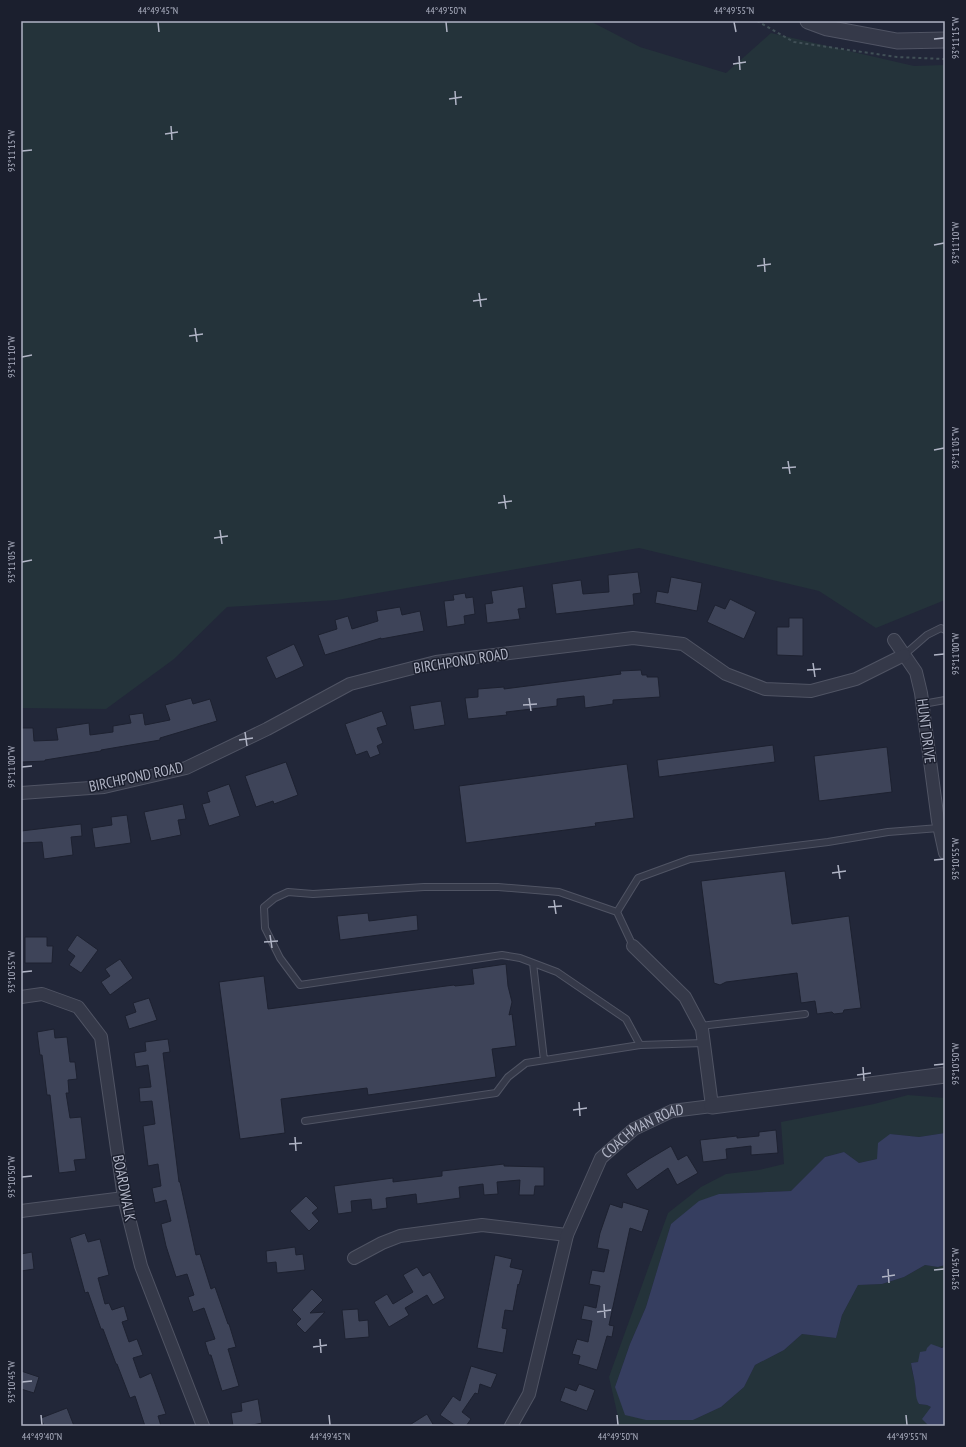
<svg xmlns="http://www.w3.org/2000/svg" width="966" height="1447" font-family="'PT Sans Narrow',sans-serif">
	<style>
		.green { fill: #24333a }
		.water { fill: #363e60 }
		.building { fill: #3e4459; stroke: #1d2130 }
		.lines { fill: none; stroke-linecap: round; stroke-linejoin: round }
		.service-casing { stroke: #505464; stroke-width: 8 }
		.minor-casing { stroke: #505464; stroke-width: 14 }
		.tertiary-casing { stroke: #505464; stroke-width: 17 }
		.path { stroke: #415057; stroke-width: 2; stroke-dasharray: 3 3; stroke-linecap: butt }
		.service { stroke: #353949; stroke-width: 6 }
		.minor { stroke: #353949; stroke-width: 12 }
		.tertiary { stroke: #353949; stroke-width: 15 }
		.ticks { fill: none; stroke: #b0b4c5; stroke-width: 1.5 }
		.labels { text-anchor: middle; stroke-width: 3; stroke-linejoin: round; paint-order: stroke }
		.street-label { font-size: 15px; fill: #b0b4c5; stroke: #1b1f2e }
		.neatline { fill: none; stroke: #b0b4c5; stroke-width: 1.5 }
		.ticks-label { font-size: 10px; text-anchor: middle; fill: #b0b4c5 }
	</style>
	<rect width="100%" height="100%" fill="#222739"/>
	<path class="green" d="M21,21h569l50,26 86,26 45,-40 143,33 31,-1v535l-69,28 -57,-37 -180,-43 -302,52 -110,7 -53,52 -68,50 -85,-1z
		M908,1095l37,3v35l-26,4 -29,-3 -13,25 -18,4 -15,-11 -19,5 -34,34 -72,3 -48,30 -25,83 -16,37 -15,43 78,33 28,-13 23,-20 11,-22 29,-15 18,-16 34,4 6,-23 16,-30 24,-1 22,-7 21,-12 13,2 7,-2v81l-19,5 -8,11 -7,1 1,8 3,11v9l4,13 8,1 4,2 -2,19h-312l2,-5 -10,-44 59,-164 33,-26 25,-13 33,-4 25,-6 -3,-42 93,-18z"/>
	<path class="water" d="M945,1133v132l-7,2 -13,-2 -21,12 -22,7 -24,1 -16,30 -6,23 -34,-4 -18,16 -29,15 -11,22 -23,20 -28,13h-47l-21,-5 -10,-28 15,-43 16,-37 25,-83 28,-23 20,-7 72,-3 34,-34 19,-5 15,11 18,-4 1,-16 12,-9 29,3z
		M931,1344l11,4 3,-2v80h-16l-7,-7 9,-12 -4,-2 -8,-1c-4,-7 -3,-13 -4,-20 -1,-7 -3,-14 -4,-21l7,-1 2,-10 6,-1 1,-3z"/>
	<path class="building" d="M638,572l3,21 -8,1 1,11 -78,9 -4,-30 29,-4 2,14 26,-2 -1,-17z
		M671,577l31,6 -5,28 -42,-8 2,-12 11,2z
		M523,586l3,22 -8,1 2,10 -33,4 -2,-19 8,-1 -2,-12z
		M465,593l1,5 7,-1 2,17 -11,2 1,8 -18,3 -3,-26 10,-1 -1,-5z
		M730,599l26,13 -12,27 -37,-17 8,-17 10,4z
		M400,607l2,8 18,-4 4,20 -43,8v-1l-56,17 -7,-20 19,-6 -2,-9 13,-4 4,13 26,-8 -2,-10z
		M789,618h14v38l-26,-1v-28h12z
		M294,644l10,22 -28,13 -10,-22z
		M641,670l1,5h5v2h11l2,20 -47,3v4l-28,4 -1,-12 -27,3v7l-51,6 1,3 -39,4 -3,-21 13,-1v-8l26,-2v2l117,-15 -1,-3z
		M191,698l2,6 17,-5 7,22 -57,17v2l-59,10v1l-56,9v1l-24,1v-34h12l1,13 24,-1 -2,-12 33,-5 1,12 23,-3v-6l18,-3 -2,-8 14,-2 2,12 25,-5 -5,-15z
		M441,701l4,24 -31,5 -4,-24z
		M382,711l5,14 -10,3 6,15 -6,3 3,8 -10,4 -3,-7 -11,4 -11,-31z
		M773,745l2,17 -116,15 -2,-17z
		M887,747l5,45 -73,9 -5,-45z
		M286,762l12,33 -24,9 -1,-3 -17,6 -11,-31z
		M627,764l7,54 -39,5 1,3 -130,17 -7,-57z
		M229,784l11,32 -31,10 -7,-22 8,-2 -3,-10z
		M183,804l3,15 -8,1 3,15 -30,6 -7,-29z
		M127,815l4,28 -36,5 -3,-20 20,-3 -1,-8z
		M81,824l1,12 -11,1 2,18 -29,4 -2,-17 -21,1v-12z
		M785,871l7,53 57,-8 12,92 -17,2 -1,3 -9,1 -2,-2 -15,2 -2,-13 -14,2 -4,-30 -71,9 -6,3 -6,-2 -13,-102z
		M368,913l1,8 48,-6 1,15 -78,10 -3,-24z
		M77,935l21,15 -17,23 -12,-8 6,-9 -8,-6z
		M25,937h22v9h6l-1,17h-27z
		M120,959l13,19 -23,17 -9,-13 9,-6 -5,-7z
		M506,964l2,22 4,16 -3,13 3,-1 4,32 -24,3 4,28 -128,18 -1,-7 -86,11 4,34 -45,6 -21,-157 45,-6 4,33 186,-24 1,1 19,-2 -2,-15z
		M149,998l8,22 -28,9 -4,-13 11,-4 -3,-9z
		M54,1029l1,9 12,-1 3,25h5l2,17 -9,1 1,13h-3l4,25 11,-1 5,42 -12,1 2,11 -17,2 -9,-78h-3l-5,-40h-2l-3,-23z
		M168,1039l2,13 -7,1 16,129h1l16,73 4,-1 11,35 4,-2 13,37h1l7,23 -8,2 11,37 -17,5 -11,-36h-2l-4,-13 10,-3 -11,-31 -11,4 -5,-15 6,-2 -7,-21 -11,3 -10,-31 -5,-22 10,-3 -5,-21 -11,3 -3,-15 9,-2 -3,-22 -10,2 -5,-40 12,-2 -3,-23 -12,1 -1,-14 12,-1 -3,-22 -12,2 -2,-14 12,-2 -1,-9z
		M776,1130l2,23 -27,2v-9l-25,3 1,10 -24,3 -3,-22 37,-4v2l22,-2v-4z
		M671,1146l7,14 9,-5 11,18 -21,12 -9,-17 -31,22 -11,-16 23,-15z
		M504,1164v2l40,1v19h-9l-1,9h-15l1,-15 -23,2 1,12 -14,1 -1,-11 -24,3 1,11 -43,6 -1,-10 -30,4 1,10 -15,2 -1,-11 -20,2 1,11 -14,2 -4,-28 59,-8v4l49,-6v-5z
		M306,1196l12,12 -6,5 7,8 -10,10 -19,-20z
		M623,1202l26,8 -7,22 -12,-4 -21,97 5,1 -2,11 -5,-1 -10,34 -19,-6 2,-8 -8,-2 5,-15 11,3 4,-21 -11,-2 3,-14 12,3 4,-22 -11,-2 3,-14 12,2 5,-22 -12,-2 3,-15 10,-29 12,4z
		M85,1233l3,9 12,-3 9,36 -11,3 7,26 4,-1 3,7 12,-4 4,14 -6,2 7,20 8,-3 6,16 -10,3 7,20 11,-5 15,41 -8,2 3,10h-16l-10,-30 -5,2 -13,-34h-1l-13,-35h-2l-13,-37 -3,1 -15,-55z
		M295,1247l1,8 7,-1 2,16 -28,3 -1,-11 -9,1 -1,-12z
		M32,1252l2,17 -13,2v-17z
		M495,1255l17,4 -2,8 13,3 -4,15 -1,-1 -5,27 -8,-1 -3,18 5,1 -4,24 -26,-5z
		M417,1267l6,9 7,-4 15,26 -12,7 -6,-10 -22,13 4,7 -20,12 -15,-25 13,-8 6,10 20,-12 -10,-17z
		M312,1289l11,11 -13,13 15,-1 -20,21 -9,-9 5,-5 -9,-9z
		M358,1309l1,12 9,-1 1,17 -24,2 -3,-29z
		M471,1366l26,8 -6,14 -11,-4 -2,10 -3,-1 -13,19 9,7 -5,7h-10l-16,-11 13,-19 7,5z
		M21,1371l18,6 -5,16 -13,-4z
		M579,1384l16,6 -8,21 -27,-10 5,-14 11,4z
		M258,1399l4,24 -14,3h-15l-2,-13 11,-2 -1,-8z
		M67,1408l7,18h-30l-3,-8z
		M427,1414l7,12h-26z"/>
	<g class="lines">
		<defs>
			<path id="service" d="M904,655l23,-20 14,-7 4,2
				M923,704l22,-4
				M617,912l21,-34 52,-19 138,-17 60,-10 51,-4
				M633,946l-16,-34 -58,-20 -61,-5h-74l-111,7 -25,-2 -13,6 -11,9 1,21 15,30 20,27 202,-30 18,3 37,14 69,47 14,26
				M533,963l11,97
				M700,1026l105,-12
				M305,1121l191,-28 12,-16 18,-14 114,-18 64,-2"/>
			<g id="minor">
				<path d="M894,640l22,32 5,21 17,128 7,32"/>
				<path d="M21,793l83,-6 82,-19 81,-39 83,-45 86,-22 197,-24 50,6 43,30 39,15 46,2 45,-12 48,-24"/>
				<path d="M21,997l21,-3 36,13 23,30 23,161 17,68 62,160"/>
				<path d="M21,1211l103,-13"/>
				<path d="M354,1258l28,-15 18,-7 82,-11 85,10"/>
				<path id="s1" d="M511,1426l18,-32 38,-159 34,-77 33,-29 38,-18 40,-5 -10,-77 -17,-32 -52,-51"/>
			</g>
			<path id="tertiary" d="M808,21l19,7 70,13 48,-1
				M712,1106l233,-31"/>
		</defs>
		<use href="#service" class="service-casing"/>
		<use href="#minor" class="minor-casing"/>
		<use href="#tertiary" class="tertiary-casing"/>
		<path class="path" d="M757,21l37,21 103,15 48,2"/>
		<use href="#service" class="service"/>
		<use href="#minor" class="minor"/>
		<use href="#tertiary" class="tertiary"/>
	</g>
	<path class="ticks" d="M158,22l1,10M446,22l1,10M734,22l2,10M934,39l10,-1M739,56l1,14M733,64l13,-2M455,91l1,14M449,99l13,-2M171,126l1,14M165,134l13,-2M22,151l10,-1M934,245l10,-2M764,258l1,14M757,266l14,-2M479,293l2,14M473,301l14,-2M195,328l2,14M189,336l14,-2M22,357l10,-2M934,450l10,-2M788,461l2,13M782,468l14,-1M504,495l2,14M498,503l14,-2M220,530l2,14M214,538l14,-2M22,562l10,-2M934,655l10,-1M813,663l2,14M807,670l14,-1M529,698l2,13M523,705l14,-1M245,732l2,14M239,740l14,-2M22,767l10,-1M934,860l10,-1M838,865l2,14M832,873l14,-2M554,900l2,14M548,907l14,-1M270,935l2,13M264,942l14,-1M22,972l10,-1M934,1065l10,-1M863,1067l1,14M857,1075l14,-2M579,1102l1,14M573,1110l14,-2M295,1137l1,14M289,1144l13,-1M22,1177l10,-1M888,1269l1,14M934,1270l10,-1M882,1277l13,-2M604,1304l1,14M597,1312l14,-2M320,1339l1,14M313,1347l14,-2M22,1382l10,-1M41,1415l1,10M329,1415l1,10M617,1415l1,10M906,1415l1,10"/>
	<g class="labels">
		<g class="street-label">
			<text transform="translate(461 661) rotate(-9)" y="5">BIRCHPOND ROAD</text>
			<text transform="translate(926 731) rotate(83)" y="5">HUNT DRIVE</text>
			<text transform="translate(136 777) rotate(-12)" y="5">BIRCHPOND ROAD</text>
			<text dy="5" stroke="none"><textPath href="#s1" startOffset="335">COACHMAN ROAD</textPath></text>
			<text transform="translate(124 1188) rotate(79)" y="5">BOARDWALK</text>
		</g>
	</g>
	<rect width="966" height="1447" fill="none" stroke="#1b1f2e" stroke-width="44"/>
	<rect x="22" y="22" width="922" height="1403" class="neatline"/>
	<g class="ticks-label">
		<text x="158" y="14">44°49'45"N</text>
		<text x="446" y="14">44°49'50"N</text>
		<text x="734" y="14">44°49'55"N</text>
		<text transform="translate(955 38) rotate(-90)" y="4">93°11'15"W</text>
		<text transform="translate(11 151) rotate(-90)" y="4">93°11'15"W</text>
		<text transform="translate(955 243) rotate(-90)" y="4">93°11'10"W</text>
		<text transform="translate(11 357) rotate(-90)" y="4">93°11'10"W</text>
		<text transform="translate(955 448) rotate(-90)" y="4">93°11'05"W</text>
		<text transform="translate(11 562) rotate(-90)" y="4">93°11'05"W</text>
		<text transform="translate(955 654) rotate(-90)" y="4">93°11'00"W</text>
		<text transform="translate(11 767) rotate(-90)" y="4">93°11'00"W</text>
		<text transform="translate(955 859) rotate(-90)" y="4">93°10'55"W</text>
		<text transform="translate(11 972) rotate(-90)" y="4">93°10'55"W</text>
		<text transform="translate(955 1064) rotate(-90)" y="4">93°10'50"W</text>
		<text transform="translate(11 1177) rotate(-90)" y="4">93°10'50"W</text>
		<text transform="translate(955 1269) rotate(-90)" y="4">93°10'45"W</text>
		<text transform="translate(11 1382) rotate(-90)" y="4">93°10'45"W</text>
		<text x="42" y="1440">44°49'40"N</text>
		<text x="330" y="1440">44°49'45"N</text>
		<text x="618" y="1440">44°49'50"N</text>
		<text x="907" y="1440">44°49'55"N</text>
	</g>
</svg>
